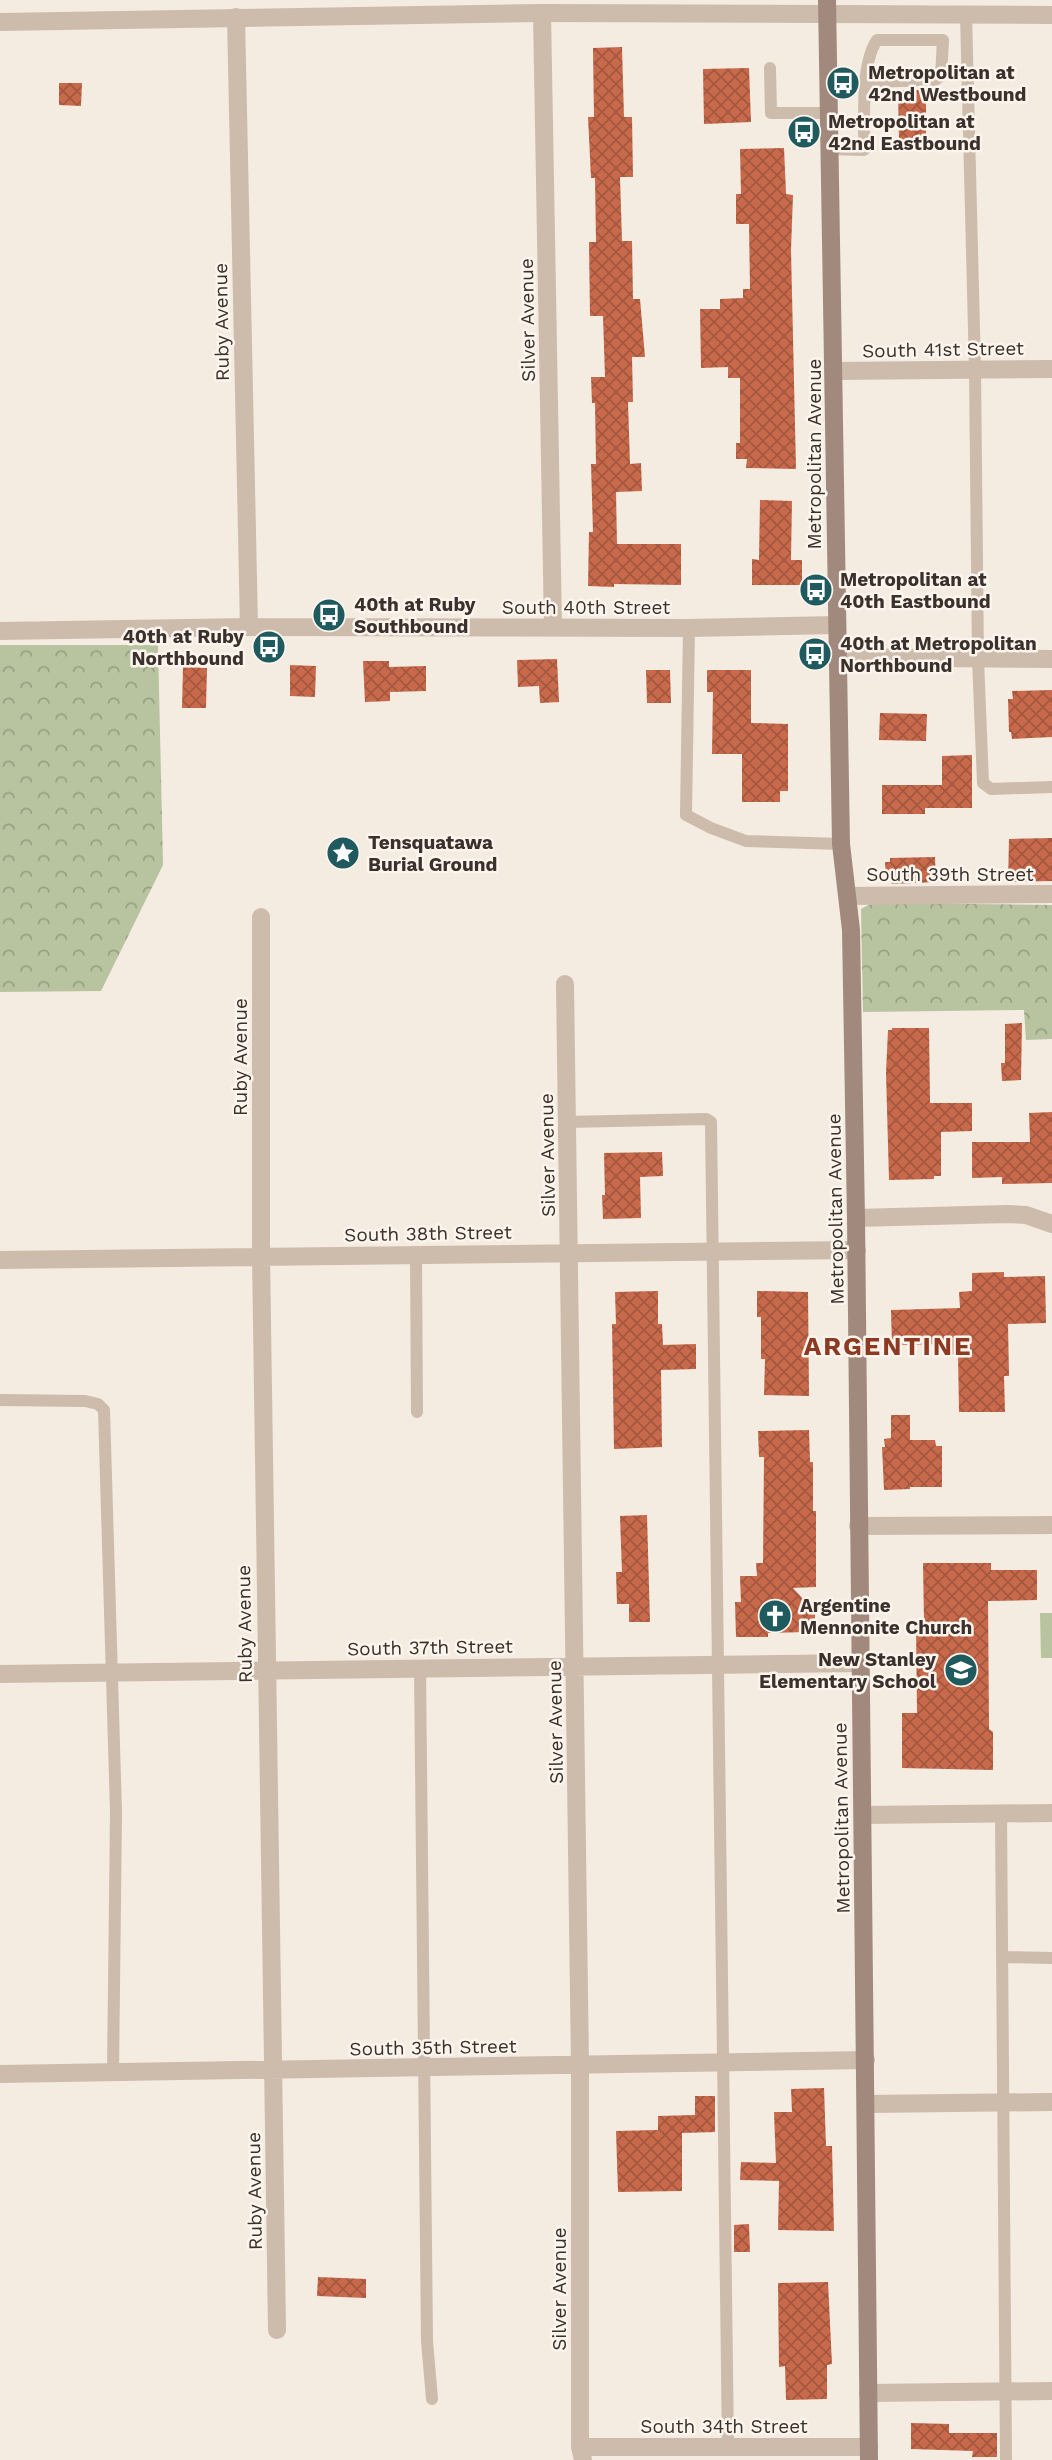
<svg xmlns="http://www.w3.org/2000/svg" width="1052" height="2460" font-family="'Work Sans',sans-serif">
	<style>
		.green { fill: #b8c4a0 }
		.forest { fill: url(#forest-crowns) }
		.building { fill: url(#building-cross-hatch) }
		.lines { fill: none; stroke-linecap: round; stroke-linejoin: round }
		.service { stroke: #cdbbac; stroke-width: 12 }
		.minor { stroke: #cdbbac; stroke-width: 18 }
		.tertiary { stroke: #cdbbac; stroke-width: 18 }
		.secondary { stroke: #a18a7d; stroke-width: 18 }
		.labels { text-anchor: middle; stroke-width: 5; stroke-linejoin: round; paint-order: stroke }
		.poi-label { font-size: 19px; font-weight: bold; fill: #3b302b; stroke: #fbf5ee; text-anchor: start }
		.street-label { font-size: 19px; fill: #3b302b; stroke: #fbf5ee }
		.district-label { font-size: 26px; font-weight: bold; letter-spacing: 2px; fill: #8c3b22; stroke: #fbf5ee }
	</style>
	<defs>
		<pattern id="forest-crowns" width="20" height="18" patternUnits="userSpaceOnUse" patternTransform="scale(1.75)"><rect width="20" height="18" fill="#b8c4a0"/><path d="M2 6a3 3 0 1 1 6 0M12 15a3 3 0 1 1 6 0" fill="none" stroke="#97a083"/></pattern>
		<pattern id="building-cross-hatch" width="8" height="8" patternUnits="userSpaceOnUse" patternTransform="scale(1.75)"><rect width="8" height="8" fill="#c8694b"/><path d="M0 0l8 8M0 8l8-8" fill="none" stroke="#a4573f"/></pattern>
	</defs>
	<rect width="100%" height="100%" fill="#f4ebe1"/>
	<path class="green" d="M1040,1613h12v45h-11z"/>
	<path class="forest" d="M0,645h158l5,220 -62,126 -101,1z
		M872,903l180,2v134l-26,1 -2,-30 -161,2 -2,-103z"/>
	<path class="building" d="M622,47l2,70h8l1,60h-13l2,64h10l1,58h7l5,58h-13l1,45h-5l2,62 11,-1 1,28 -26,1 1,52h64v41l-67,-1v3l-26,-1 1,-54h4l-2,-68h5l-1,-61h-3l-1,-26h14l-2,-61h-13l-1,-74h7l-1,-64h-4l-3,-61h6l-1,-69z
		M749,68l2,54 -47,2 -1,-55z
		M59,83h23l-1,23 -22,-1z
		M898,90h28v52h-27z
		M784,148l2,46 7,1 -2,55 5,219 -50,-1 1,-9h-11v-16h4v-65h-12v-11l-27,1 -1,-59h20v-10l23,-1v-9h7l-1,-65h-13v-30h5l-1,-45z
		M760,500l32,1 -1,59h11v25h-50v-26l7,1z
		M557,659l2,43 -19,1 -1,-17 -21,1 -1,-27z
		M363,661h26v6l37,-1v25l-36,1v9l-25,1z
		M290,665l26,1 -1,31 -25,-1z
		M183,667l24,1 -1,40h-24z
		M646,670h24l1,33h-24z
		M707,670h44v53l37,1v67h-8v11h-38v-48h-30l1,-62h-6z
		M1052,690v47l-40,2 -1,-7h-2l-1,-33h5l-1,-8z
		M880,713l47,1 -1,27 -47,-1z
		M972,755v53h-47v6h-43v-29h60v-29z
		M1052,838v43l-44,1 1,-43z
		M935,857l1,25 -44,2 -1,-4h-5l-1,-18h5v-4z
		M1022,1023l-1,57 -19,1 -1,-18h4v-39z
		M892,1028h37l1,75h42v28l-31,1v44h-7v3l-45,1 -3,-107 2,-43h4z
		M1052,1112v71l-50,1v-7l-30,1v-36h58l-1,-29z
		M662,1152l1,24 -23,1 1,41 -38,1 -1,-24h3l-1,-42z
		M1004,1272v5l41,-1 1,47 -38,1 1,52h-5l1,36h-46l-1,-58 -11,1 -1,-11 -54,1 -1,-35 69,-2 -1,-16 13,-1v-18z
		M658,1291v33h4l1,21 33,-1v25l-35,1 1,77 -48,2 -2,-125h4l-1,-32z
		M757,1291l51,1 1,104 -45,-1 1,-36h-4v-42h-4z
		M891,1415h19v25h25l1,6h6v41h-32v2l-26,1 -2,-43h3l-1,-8 7,-1z
		M809,1430l1,32h3v49h3v76l-23,1 22,24v8l-9,12 -38,1v4h-32l-1,-35h6l-1,-26h17l-1,-13h7l1,-106h-5l-1,-26z
		M647,1515l3,107h-21v-18h-12l-1,-32h6l-2,-56z
		M923,1563h68v7h46v30l-49,1 1,128 4,3v38l-91,-2v-55h15l-1,-91h8z
		M824,2088l2,58h6l2,85 -56,-1 1,-49 -39,-1 1,-18 35,1 -2,-51h18l-1,-23z
		M695,2096h20v36l-33,1v58l-64,1 -2,-61 42,-1v-14l37,-1z
		M749,2224l1,28h-16v-27z
		M318,2277l48,2v19l-49,-2z
		M828,2282l4,82 -5,1v34l-41,1 -1,-34 -6,1 -1,-84z
		M911,2423l38,1v9h48v24h-25l1,-6 -62,-2z"/>
	<g class="lines">
		<path class="service" d="M966,14l9,355 3,290 5,124 8,6 61,-2
			M770,68l1,45h58
			M830,149l34,1c1,-31 -4,-85 13,-110h66l-2,36 -6,4 -69,2
			M689,628l-3,187 25,13 35,13 95,3
			M567,1122l139,-3 5,3 17,1325
			M416,1255l1,157
			M0,1400l85,1 13,3 6,6 12,402 -3,262
			M420,1668l7,673 5,58
			M1001,1813l5,647
			M1003,1957l49,1"/>
		<path class="minor" d="M542,13l11,614
			M236,17l13,610
			M835,371l217,-2
			M0,631l249,-4 440,1 147,-3
			M836,657l216,2
			M848,896l204,-2
			M261,917v339l16,1074
			M565,984l15,1082v381l3,13
			M856,1218l151,-4 19,1 26,9
			M0,1260l857,-10
			M858,1526l194,-1
			M0,1674l860,-11
			M863,1815l189,-2
			M0,2074l866,-14
			M866,2104l186,-2
			M868,2393l184,-2
			M580,2447h289"/>
		<path class="tertiary" d="M0,22l542,-9 510,2"/>
		<path class="secondary" d="M827,0l14,844 10,86 5,288 13,1242"/>
	</g>
	<defs>
		<symbol id="bus-disc" viewBox="-11 -11 22 22"><circle r="9.5" fill="#1f5a5e" stroke="#fbf5ee"/><path d="M-5-6H5V4H4V6H2V4H-2V6H-4V4H-5ZM-3.5-4V0h7V-4ZM-3.5 1.2v1.5H-2V1.2ZM2 1.2v1.5H3.5V1.2Z" fill="#fff"/></symbol>
		<symbol id="sight-disc" viewBox="-11 -11 22 22"><circle r="9.5" fill="#1f5a5e" stroke="#fbf5ee"/><path d="M0-6L1.8-2.2L6-1.7L2.9 1.2L3.7 5.4L0 3.3L-3.7 5.4L-2.9 1.2L-6-1.7L-1.8-2.2Z" fill="#fff"/></symbol>
		<symbol id="church-disc" viewBox="-11 -11 22 22"><circle r="9.5" fill="#1f5a5e" stroke="#fbf5ee"/><path d="M-1.2-6h2.4v3.5h3.3v2.4h-3.3V6h-2.4V-.1h-3.3v-2.4h3.3Z" fill="#fff"/></symbol>
		<symbol id="school-disc" viewBox="-11 -11 22 22"><circle r="9.5" fill="#1f5a5e" stroke="#fbf5ee"/><path d="M0-5L7-2L0 1L-7-2ZM-4 1L0 2.5L4 1V4Q0 6-4 4Z" fill="#fff"/></symbol>
	</defs>
	<g fill-rule="evenodd">
		<use href="#bus-disc" x="824" y="64" width="38" height="38"/>
		<use href="#bus-disc" x="785" y="113" width="38" height="38"/>
		<use href="#bus-disc" x="797" y="571" width="38" height="38"/>
		<use href="#bus-disc" x="310" y="596" width="38" height="38"/>
		<use href="#bus-disc" x="250" y="628" width="38" height="38"/>
		<use href="#bus-disc" x="796" y="635" width="38" height="38"/>
		<use href="#sight-disc" x="324" y="834" width="38" height="38"/>
		<use href="#church-disc" x="756" y="1597" width="38" height="38"/>
		<use href="#school-disc" x="942" y="1651" width="38" height="38"/>
	</g>
	<g class="labels">
		<g class="poi-label">
			<text x="868" y="79">Metropolitan at<tspan x="868" dy="22">42nd Westbound</tspan></text>
			<text x="828" y="128">Metropolitan at<tspan x="828" dy="22">42nd Eastbound</tspan></text>
			<text x="840" y="586">Metropolitan at<tspan x="840" dy="22">40th Eastbound</tspan></text>
			<text x="354" y="611">40th at Ruby<tspan x="354" dy="22">Southbound</tspan></text>
			<text x="244" y="643" text-anchor="end">40th at Ruby<tspan x="244" dy="22">Northbound</tspan></text>
			<text x="840" y="650">40th at Metropolitan<tspan x="840" dy="22">Northbound</tspan></text>
			<text x="368" y="849">Tensquatawa<tspan x="368" dy="22">Burial Ground</tspan></text>
			<text x="800" y="1612">Argentine<tspan x="800" dy="22">Mennonite Church</tspan></text>
			<text x="936" y="1666" text-anchor="end">New Stanley<tspan x="936" dy="22">Elementary School</tspan></text>
		</g>
		<g class="street-label">
			<text transform="translate(527 320) rotate(-91)" y="7">Silver Avenue</text>
			<text transform="translate(221 322) rotate(-91)" y="7">Ruby Avenue</text>
			<text transform="translate(943 349) rotate(-1)" y="7">South 41st Street</text>
			<text transform="translate(814 454) rotate(-90)" y="7">Metropolitan Avenue</text>
			<text x="586" y="614">South 40th Street</text>
			<text x="950" y="881">South 39th Street</text>
			<text transform="translate(240 1057) rotate(-90)" y="7">Ruby Avenue</text>
			<text transform="translate(547 1155) rotate(-91)" y="7">Silver Avenue</text>
			<text transform="translate(835 1209) rotate(-91)" y="7">Metropolitan Avenue</text>
			<text transform="translate(428 1233) rotate(-1)" y="7">South 38th Street</text>
			<text transform="translate(244 1624) rotate(-91)" y="7">Ruby Avenue</text>
			<text transform="translate(430 1647) rotate(-1)" y="7">South 37th Street</text>
			<text transform="translate(555 1722) rotate(-91)" y="7">Silver Avenue</text>
			<text transform="translate(841 1818) rotate(-91)" y="7">Metropolitan Avenue</text>
			<text transform="translate(433 2047) rotate(-1)" y="7">South 35th Street</text>
			<text transform="translate(254 2191) rotate(-91)" y="7">Ruby Avenue</text>
			<text transform="translate(559 2289) rotate(-90)" y="7">Silver Avenue</text>
			<text x="724" y="2433">South 34th Street</text>
		</g>
		<g class="district-label">
			<text x="888" y="1355">ARGENTINE</text>
		</g>
	</g>
</svg>
